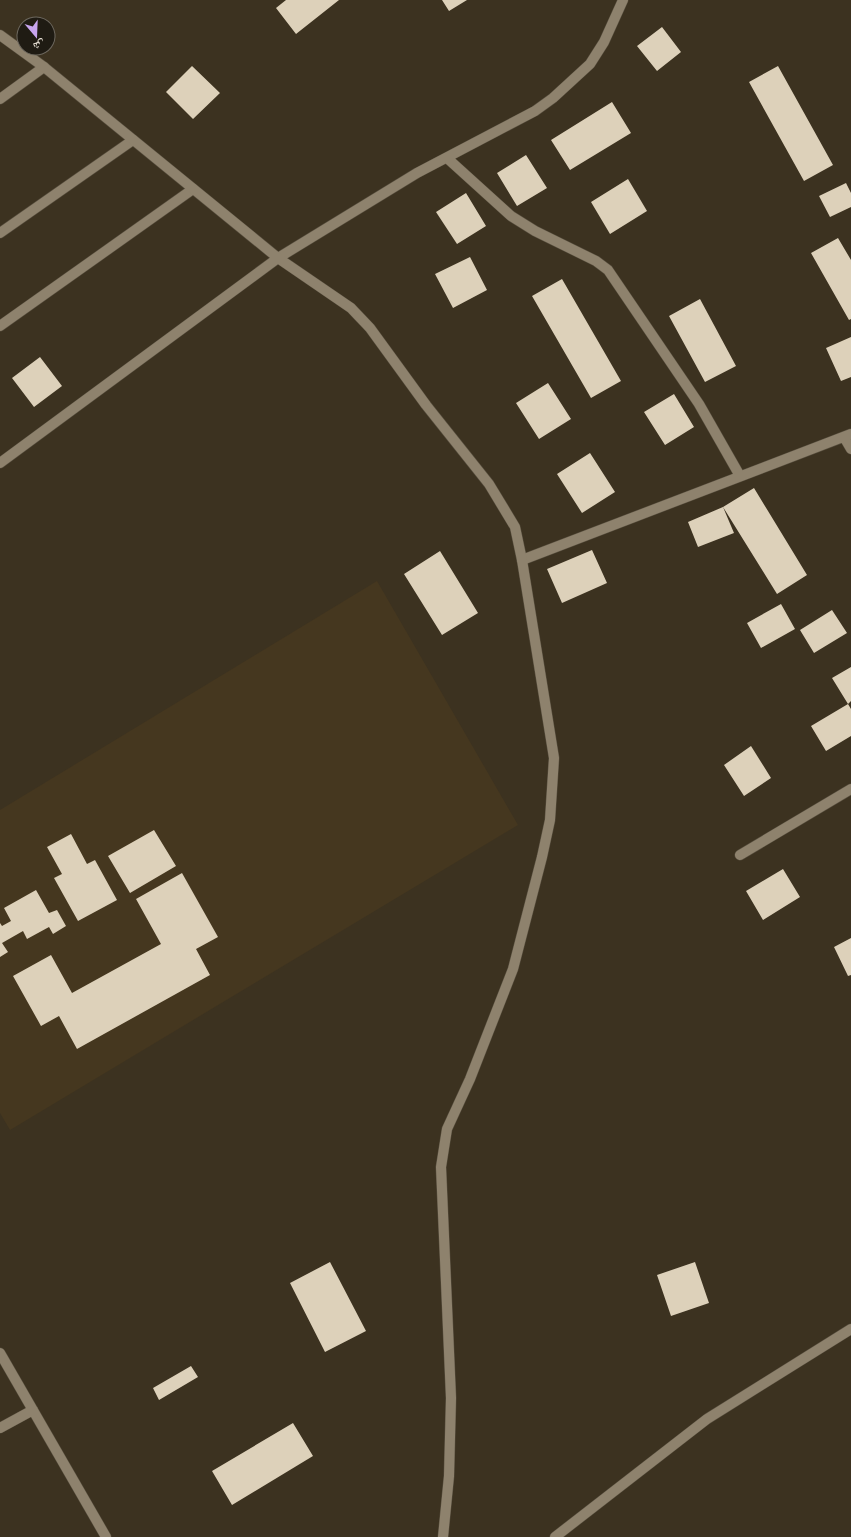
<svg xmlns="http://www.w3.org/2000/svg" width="851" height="1537" font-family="'Fira Sans Condensed','Noto Naskh Arabic',sans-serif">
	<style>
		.built { fill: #45371f }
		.building { fill: #ddd1ba }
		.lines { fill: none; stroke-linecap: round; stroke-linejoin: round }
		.service-casing { stroke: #584f3f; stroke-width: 11 }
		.minor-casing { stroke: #584f3f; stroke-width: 11 }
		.service { stroke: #8e826d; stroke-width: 10 }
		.minor { stroke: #8e826d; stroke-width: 10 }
	</style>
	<rect width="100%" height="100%" fill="#3c3220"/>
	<path class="built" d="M377,581l141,244 -508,305 -10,-17v-303z"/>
	<path class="building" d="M286,0h53l-43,34 -20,-26z
		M442,0h25l-18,11z
		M662,27l19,25 -24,19 -20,-25z
		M192,66l28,27 -27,26 -27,-27z
		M778,66l55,99 -29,16 -55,-99z
		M612,102l19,31 -61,37 -19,-30z
		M526,155l21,33 -30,18 -20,-33z
		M628,179l19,32 -37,23 -19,-32z
		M846,183l5,10v14l-21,10 -11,-21z
		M466,193l20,33 -29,18 -21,-32z
		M838,238l13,22v59l-2,1 -38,-67z
		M470,257l17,33 -34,18 -18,-34z
		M562,279l59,102 -30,17 -59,-102z
		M700,299l36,67 -31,16 -36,-66z
		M851,337v40l-10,4 -15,-33z
		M40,357l22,29 -28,21 -22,-29z
		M548,383l23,36 -32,20 -23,-36z
		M674,394l20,33 -29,18 -21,-33z
		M590,453l25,39 -33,21 -25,-39z
		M754,488l53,87 -30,19 -54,-87z
		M723,507l11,26 -36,14 -10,-25z
		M592,550l15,33 -45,20 -15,-34z
		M440,551l38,62 -36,22 -38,-61z
		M781,604l14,25 -34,19 -14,-25z
		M832,610l15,23 -33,20 -14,-23z
		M851,667v34l-3,3 -16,-26z
		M848,704l3,5v27l-25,15 -15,-25z
		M751,746l20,32 -27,18 -20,-31z
		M154,830l22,36 -46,27 -22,-37z
		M71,834l16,30 8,-4 22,40 -39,21 -24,-43 8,-4 -15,-27z
		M783,869l17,28 -37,23 -17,-29z
		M182,873l36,64 -22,12 14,26 -133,74 -18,-33 -18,10 -28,-50 38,-21 21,38 89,-49 -25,-45z
		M36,890l13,23 8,-3 9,16 -13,8 -4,-7 -22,12 -4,-8 -21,12 6,9 -8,5v-34l2,3 9,-5 -7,-13z
		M851,938v37l-3,1 -14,-29z
		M330,1262l36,69 -41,21 -35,-69z
		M695,1262l14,41 -38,13 -14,-41z
		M191,1366l7,11 -39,23 -6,-12z
		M293,1423l20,33 -81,49 -20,-34z"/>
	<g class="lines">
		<defs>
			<path id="service" d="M0,99l44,-32
				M447,158l64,58 24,15 61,30 12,9 91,134 41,72
				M0,233l133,-93
				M278,258l139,-85 118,-62 18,-13 37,-34 14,-22 19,-42
				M0,326l193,-137
				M844,437l7,12
				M522,560l329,-126"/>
			<path id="minor" d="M0,35l44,32 234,191 73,50 19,20 56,77 63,79 26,43 7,33 32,198 -4,62 -8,37 -29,112 -43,110 -23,50 -6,38 10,231 -2,78 -6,61
				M0,463l278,-205
				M740,855l111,-66
				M0,1353l106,184
				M0,1428l33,-18
				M555,1537l152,-118 144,-90"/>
		</defs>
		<use href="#service" class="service-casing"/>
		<use href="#minor" class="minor-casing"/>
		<use href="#service" class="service"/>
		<use href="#minor" class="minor"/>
	</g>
	<g transform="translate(36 36) rotate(161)"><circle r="19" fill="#1f1b13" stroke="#6c675e"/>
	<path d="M0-3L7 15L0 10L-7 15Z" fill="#c8a5ee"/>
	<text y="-6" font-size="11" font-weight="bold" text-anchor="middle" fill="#e0d9ce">ش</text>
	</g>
</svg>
